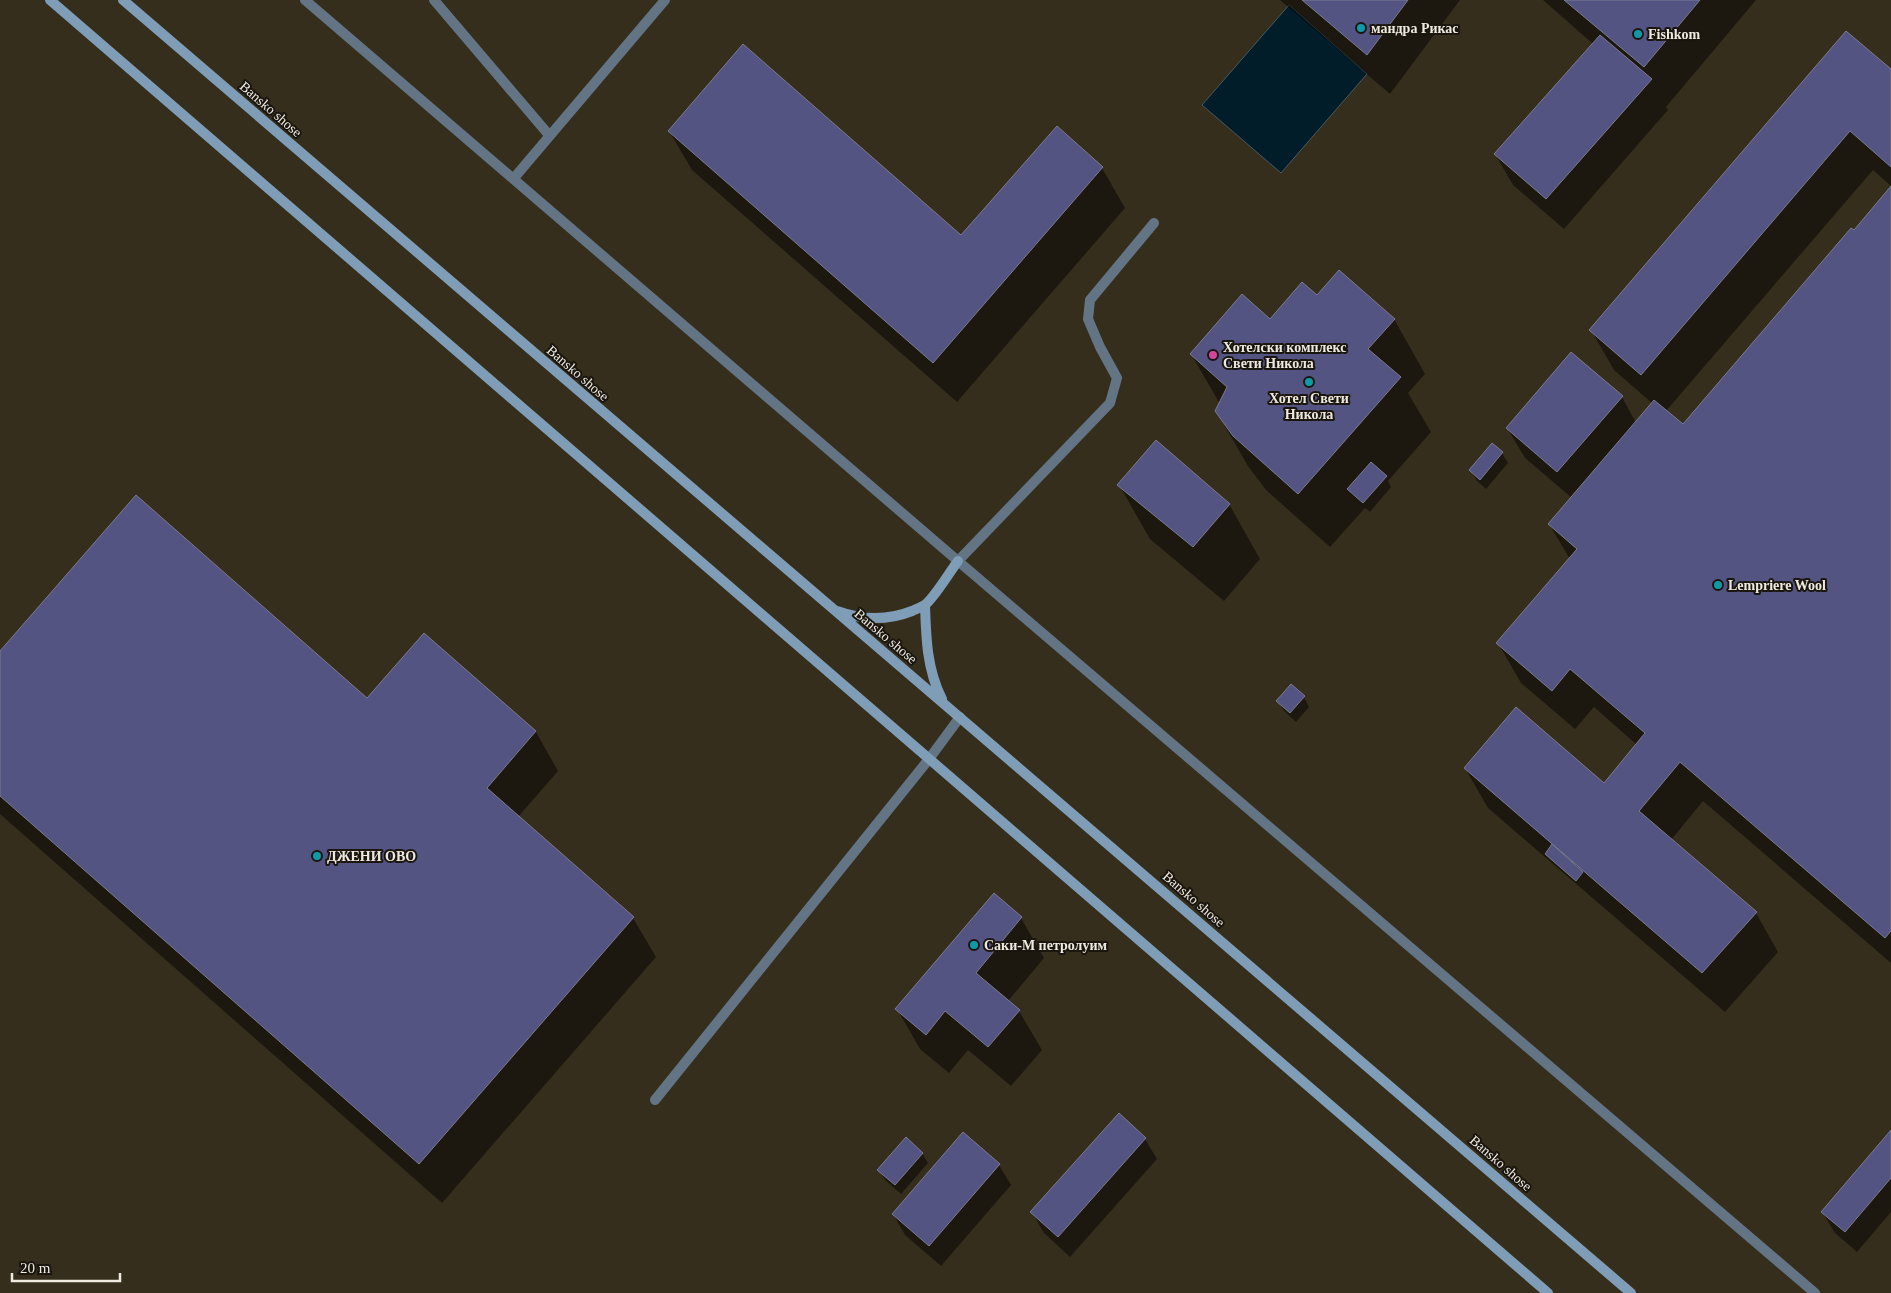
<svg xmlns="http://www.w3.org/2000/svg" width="1891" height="1293" font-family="Georgia,serif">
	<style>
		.water { fill: #001d29; stroke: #485a60 }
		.shadow { fill: #0007 }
		.building { fill: #535482; stroke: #7a7b8f }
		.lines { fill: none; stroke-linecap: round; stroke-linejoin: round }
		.lane { stroke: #637585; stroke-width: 10 }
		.street { stroke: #637585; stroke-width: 10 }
		.secondary { stroke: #7f9db6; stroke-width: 10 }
		.culture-dot { fill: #0f9aa8; stroke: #1a160f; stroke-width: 2 }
		.hotel-dot { fill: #d1479c; stroke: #1a160f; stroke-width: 2 }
		.labels { text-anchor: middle; stroke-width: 4; stroke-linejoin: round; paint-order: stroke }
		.poi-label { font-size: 14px; font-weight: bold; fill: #efeae0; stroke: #1a160f; text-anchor: start }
		.street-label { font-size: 14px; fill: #efeae0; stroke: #1a160f }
	</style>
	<rect width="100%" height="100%" fill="#352e1d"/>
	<path class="water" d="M1289,5l78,69 -86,99 -79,-68z"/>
	<path class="shadow" d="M1280,0h180l-70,94z
		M1543,0h213l-90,107 2,3 -104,119 -51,-44 -18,-31 98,-110z
		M1891,71v115l-18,-16 -207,241 17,15 208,-238v775l-188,-162 -32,39 85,73 22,39 -53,60 -237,-204 -23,-40 139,17 33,-40 -43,-38 -19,22 -54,-46 -23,-40 72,-84 -21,-35 23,-26 -47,-40 -18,-30 115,-31 14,26 17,-19 -39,-34 -23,-40z
		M1057,128l45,40 23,40 -168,194 -265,-232 -23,-39 293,106z
		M1317,297l77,22 31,55 -17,19 23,39 -43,49 3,6 -21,25 -5,-4 -35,39 -64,-57 -18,-24 -32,-55 4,-7 -29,-50 79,-33z
		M1493,445l9,8 6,10 -22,26 -9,-8 -6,-10z
		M1119,485l110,19 31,55 -36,42 -74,-62z
		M0,653l368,47 168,32 22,39 -40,46 115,101 23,39 -214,246 -442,-389z
		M1304,697l5,10 -13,15 -12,-11 -6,-10z
		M994,894l27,24 23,40 -36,43 11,10 23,39 -31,36 -43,-36 -19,23 -29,-24 -23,-40z
		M1891,1132v80l-34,40 -22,-19 -12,-20z
		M1145,1139l12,20 -87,98 -26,-24 -12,-21z
		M922,1153l6,10 -27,31 -16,-14 -6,-10z
		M999,1165l12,20 -70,81 -36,-31 -12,-21z"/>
	<path class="building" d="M1302,0h106l-41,55z
		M1564,0h136l-56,67z
		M1846,31l45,38v98l-41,-36 -209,244 -52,-45z
		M1600,35l52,44 -106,120 -52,-45z
		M743,44l218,191 96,-109 46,41 -170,196 -265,-232z
		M1891,186v745l-6,7 -205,-176 -41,49 118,101 -55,61 -238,-205 52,-61 88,76 41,-50 -75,-64 -18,22 -56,-48 81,-94 -29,-25 106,-124 29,24 168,-196 3,2z
		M1339,270l56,49 -27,30 33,28 -103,117 -65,-58 -18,-25 12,-24 -37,-33 52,-60 28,25 32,-37 15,13z
		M1571,352l52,44 -66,76 -51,-44z
		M1156,440l74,64 -37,43 -76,-62z
		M1492,443l11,9 -23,28 -11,-10z
		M1371,462l16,14 -24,27 -16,-14z
		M136,495l231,203 57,-65 112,98 -49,57 147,129 -215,247 -419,-368v-145z
		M1291,684l14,12 -15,17 -14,-12z
		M1552,844l31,28 -7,9 -31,-27z
		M994,893l28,24 -46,56 44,37 -32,37 -43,-36 -19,24 -31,-26z
		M1119,1113l27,25 -88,99 -28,-25z
		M1891,1130v48l-46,54 -24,-20z
		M963,1132l37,32 -71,82 -37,-32z
		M906,1137l17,16 -28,32 -18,-15z"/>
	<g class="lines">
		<path class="lane" d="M434,0l115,135
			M514,178l151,-178
			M958,561l152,-158 7,-25 -17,-31 -12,-28 2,-19 64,-77
			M655,1100l274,-341 31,-42"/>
		<path class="street" d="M305,0l653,561 857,732"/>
		<path class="secondary" d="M50,0l1498,1293
			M123,0l1508,1293
			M925,605c1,33 2,65 17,94
			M837,611c25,9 50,10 75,0 4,-2 10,-4 14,-7 10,-9 23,-31 32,-43"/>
	</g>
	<g class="culture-dot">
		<circle cx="1361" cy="28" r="5"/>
		<circle cx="1638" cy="34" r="5"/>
		<circle cx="1309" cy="382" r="5"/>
		<circle cx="1718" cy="585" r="5"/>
		<circle cx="317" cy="856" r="5"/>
		<circle cx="974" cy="945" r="5"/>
	</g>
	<circle class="hotel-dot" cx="1213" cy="355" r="5"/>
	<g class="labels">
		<g class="poi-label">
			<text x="1371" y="33">мандра Рикас</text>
			<text x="1648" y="39">Fishkom</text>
			<text x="1223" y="352">Хотелски комплекс<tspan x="1223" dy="16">Свети Никола</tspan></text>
			<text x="1309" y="403" text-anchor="middle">Хотел Свети<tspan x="1309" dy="16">Никола</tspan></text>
			<text x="1728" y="590">Lempriere Wool</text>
			<text x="327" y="861">ДЖЕНИ ОВО</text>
			<text x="984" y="950">Саки-М петролуим</text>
		</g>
		<g class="street-label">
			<text transform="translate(271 109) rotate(41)" y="5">Bansko shose</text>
			<text transform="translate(578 373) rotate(41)" y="5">Bansko shose</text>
			<text transform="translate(886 636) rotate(40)" y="5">Bansko shose</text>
			<text transform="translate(1194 899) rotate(41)" y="5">Bansko shose</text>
			<text transform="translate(1501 1163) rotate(41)" y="5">Bansko shose</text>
		</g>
	</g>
	<path d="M12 1273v8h108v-8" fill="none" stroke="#efeae0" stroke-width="2.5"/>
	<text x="20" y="1273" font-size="15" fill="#efeae0" stroke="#1a160f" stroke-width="4" paint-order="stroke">20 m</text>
</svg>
